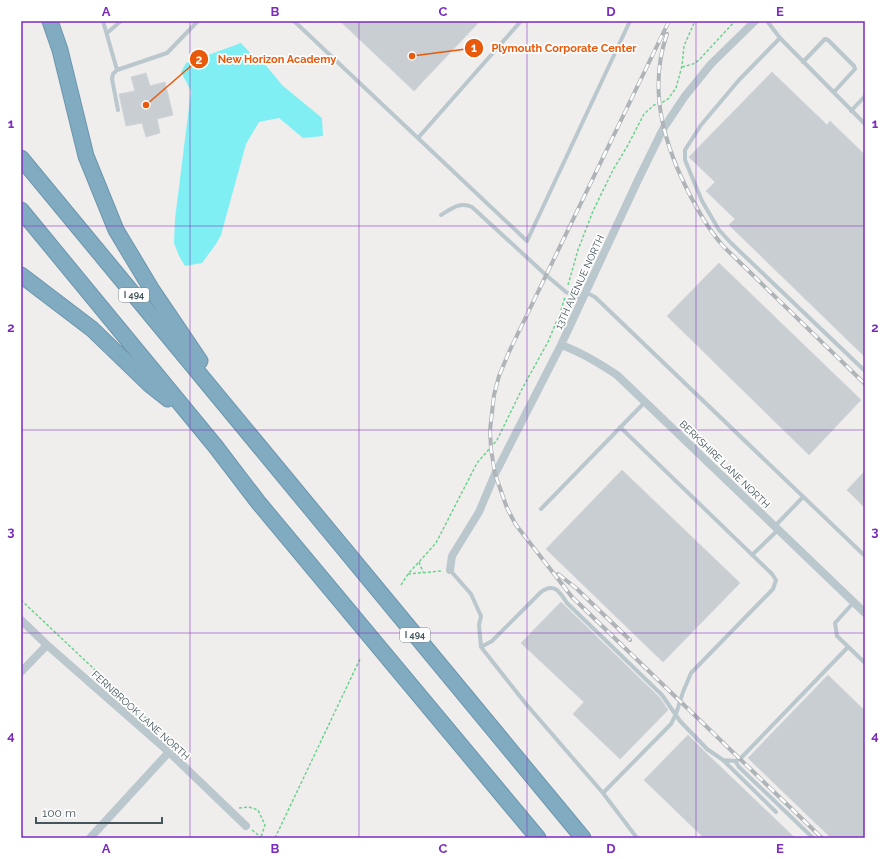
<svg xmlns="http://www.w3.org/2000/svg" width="886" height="859" font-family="Raleway,sans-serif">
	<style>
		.water { fill: #80eff3 }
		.building { fill: #c9ced2; stroke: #d0d5d9 }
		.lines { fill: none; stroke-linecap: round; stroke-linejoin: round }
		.motorway-casing { stroke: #6b96ac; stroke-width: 17 }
		.path { stroke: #6cd38e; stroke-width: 1.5; stroke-dasharray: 3 2; stroke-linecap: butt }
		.service { stroke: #bac8ce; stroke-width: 4 }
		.minor { stroke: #bac8ce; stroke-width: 8 }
		.motorway { stroke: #80abc1; stroke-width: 15 }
		.rail-casing { stroke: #aeb4b8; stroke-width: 4 }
		.rail { stroke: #fff; stroke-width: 2.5; stroke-dasharray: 8; stroke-linecap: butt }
		.grid { fill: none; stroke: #7b2cbf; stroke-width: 1; stroke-opacity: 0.55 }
		.labels { text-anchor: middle; stroke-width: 3.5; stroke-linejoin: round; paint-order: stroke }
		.shield { fill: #fff; stroke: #7c888d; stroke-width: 1 }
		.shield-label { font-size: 9px; font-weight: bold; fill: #44555c }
		.street-label { font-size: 10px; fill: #44555c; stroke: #fff }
		.leader { fill: none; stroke: #e8590c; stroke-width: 1.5 }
		.callout-dot { fill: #e8590c; stroke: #fff; stroke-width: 1.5 }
		.mark-label { font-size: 12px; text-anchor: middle; font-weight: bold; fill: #fff }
		.callout-label { font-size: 11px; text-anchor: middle; font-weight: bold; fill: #e8590c; stroke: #fff; stroke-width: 3.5; stroke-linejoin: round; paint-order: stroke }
		.neatline { fill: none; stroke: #7b2cbf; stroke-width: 1.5 }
		.grid-label { font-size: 13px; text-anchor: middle; font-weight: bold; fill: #7b2cbf }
	</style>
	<rect width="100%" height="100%" fill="#f0eded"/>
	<path class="water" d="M241,43l13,14 10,6 18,22 40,33 1,18 -20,2 -24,-20 -20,4 -13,22 -25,91 -5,9 -14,19 -17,3 -6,-10 -5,-13 1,-24 16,-128 -10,-19 5,-9z"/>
	<path class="building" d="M340,21h140l-66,70z
		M772,72l55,53 3,-4 35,34v202l-136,-132 6,-6 -29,-28 9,-9 -26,-25z
		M146,73l4,13 15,-4 8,33 -16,4 3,14 -14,4 -4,-14 -16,3 -7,-32 16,-3 -4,-14z
		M719,263l142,137 -52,55 -142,-139z
		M622,470l118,113 -77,79 -117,-113z
		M865,471v37l-18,-18z
		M561,602l99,96 8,12 -48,49 -47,-45 11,-12 -63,-59z
		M828,675l37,36v127h-34l-83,-80z
		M688,735l16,16 91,87h-91l-60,-58z"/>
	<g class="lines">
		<defs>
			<path id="motorway" d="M50,21l10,29 26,106 30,74 36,60 48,71
				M21,158l562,680
				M21,210l195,237 42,55 280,336
				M21,275l71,54 57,55 19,15"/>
		</defs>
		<use href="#motorway" class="motorway-casing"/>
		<path class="path" d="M864,21l1,1
			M682,67l11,-3 6,-4 36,-39
			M568,285l10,-35 15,-39 20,-41 15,-25 16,-31 10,-9 9,-3 5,-3 8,-11 6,-22 2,-20 11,-25
			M419,562l4,10
			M408,574l34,-3
			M401,585l7,-11 28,-31 41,-80 20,-23 26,-53 25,-45 12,-29 5,-16
			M21,600l145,137
			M239,808l10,-1 9,3 7,15 -4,12
			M252,830l10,8
			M275,838l85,-179"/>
		<path class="service" d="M103,21l14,49 50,-17 31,-32
			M294,21l233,220 103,-220
			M767,21l13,17 85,86
			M107,33l14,-12
			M780,38l-41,42 -38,45 -16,25v10l17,41 17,29 12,13 134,128
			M803,62l22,-23 3,1 26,26 1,3 -21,23
			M117,70l-4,4 -1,5 6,31
			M851,111l14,-15
			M418,138l103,-117
			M441,215c10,-6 19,-14 31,-8l74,68 20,17 16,7
			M585,292l10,5 270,259
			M620,427l152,147 4,6 -3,9 -82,84 -8,19 -7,22 -5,10 -68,69 34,45
			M541,509l104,-107
			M775,526l28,-29
			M752,555l26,-25
			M450,570l21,24 10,22 -2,9 2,22 45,57 77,89
			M854,602l-19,21 2,13 28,27
			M481,647l11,-6 49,-49c13,-10 19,0 26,11l95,92 18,26 27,28 16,11 12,1 5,-2 108,-112
			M723,760l53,52
			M735,761l4,6 74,71"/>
		<path class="minor" d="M561,345c20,7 38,18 56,30l248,238
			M450,570l2,-14 27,-44 16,-38 66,-129 77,-165 25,-51 22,-33 26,-32 44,-43
			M21,620l26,25 122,107 77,74
			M21,672l26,-27
			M90,838l79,-86"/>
		<use href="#motorway" class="motorway"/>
		<defs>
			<path id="rail" d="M669,21l-160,331 -10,24 -5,19 -4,35 1,19 4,25 12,34 9,17 56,72 250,241
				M667,34c-20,57 -2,114 25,165 9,17 19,34 32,48l141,137
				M558,574l18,14 54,52"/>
		</defs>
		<use href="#rail" class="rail-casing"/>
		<use href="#rail" class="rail"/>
	</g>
	<path class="grid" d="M190,21v817M359,21v817M527,21v817M696,21v817M21,226h844M21,430h844M21,633h844"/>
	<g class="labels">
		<g class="shield">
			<rect x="119" y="288" width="30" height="14" rx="3"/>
			<rect x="400" y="628" width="30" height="14" rx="3"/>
		</g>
		<g class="shield-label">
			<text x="134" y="298">I 494</text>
			<text x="415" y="638">I 494</text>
		</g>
		<g class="street-label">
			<text transform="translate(579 282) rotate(-65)" y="4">13TH AVENUE NORTH</text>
			<text transform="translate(725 464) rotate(44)" y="4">BERKSHIRE LANE NORTH</text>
			<text transform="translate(141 715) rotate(42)" y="4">FERNBROOK LANE NORTH</text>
		</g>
	</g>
	<path class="leader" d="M412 56L474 48M146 105L199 59"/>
	<g class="callout-dot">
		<circle cx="412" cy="56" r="4"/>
		<circle cx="146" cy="105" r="4"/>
		<circle cx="474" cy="48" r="10"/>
		<circle cx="199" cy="59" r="10"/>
	</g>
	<g class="mark-label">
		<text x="474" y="52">1</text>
		<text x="199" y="64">2</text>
	</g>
	<g class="callout-label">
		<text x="564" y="52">Plymouth Corporate Center</text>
		<text x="277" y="63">New Horizon Academy</text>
	</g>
	<rect width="886" height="859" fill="none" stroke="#ffffff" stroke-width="44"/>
	<path d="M36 817v6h126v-6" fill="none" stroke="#44555c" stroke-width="2"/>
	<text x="42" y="817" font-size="12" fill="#44555c" stroke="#ffffff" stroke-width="3" paint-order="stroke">100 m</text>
	<rect x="22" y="22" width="842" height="815" class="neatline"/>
	<g class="grid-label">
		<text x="106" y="16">A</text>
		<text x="275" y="16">B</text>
		<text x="443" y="16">C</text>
		<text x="611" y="16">D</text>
		<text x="780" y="16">E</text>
		<text x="11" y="128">1</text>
		<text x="875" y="128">1</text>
		<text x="11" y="332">2</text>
		<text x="875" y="332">2</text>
		<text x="11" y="536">3</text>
		<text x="875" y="536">3</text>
		<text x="11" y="740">4</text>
		<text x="875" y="740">4</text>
		<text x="106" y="853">A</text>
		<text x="275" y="853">B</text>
		<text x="443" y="853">C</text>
		<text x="611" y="853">D</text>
		<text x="780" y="853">E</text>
	</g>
</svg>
